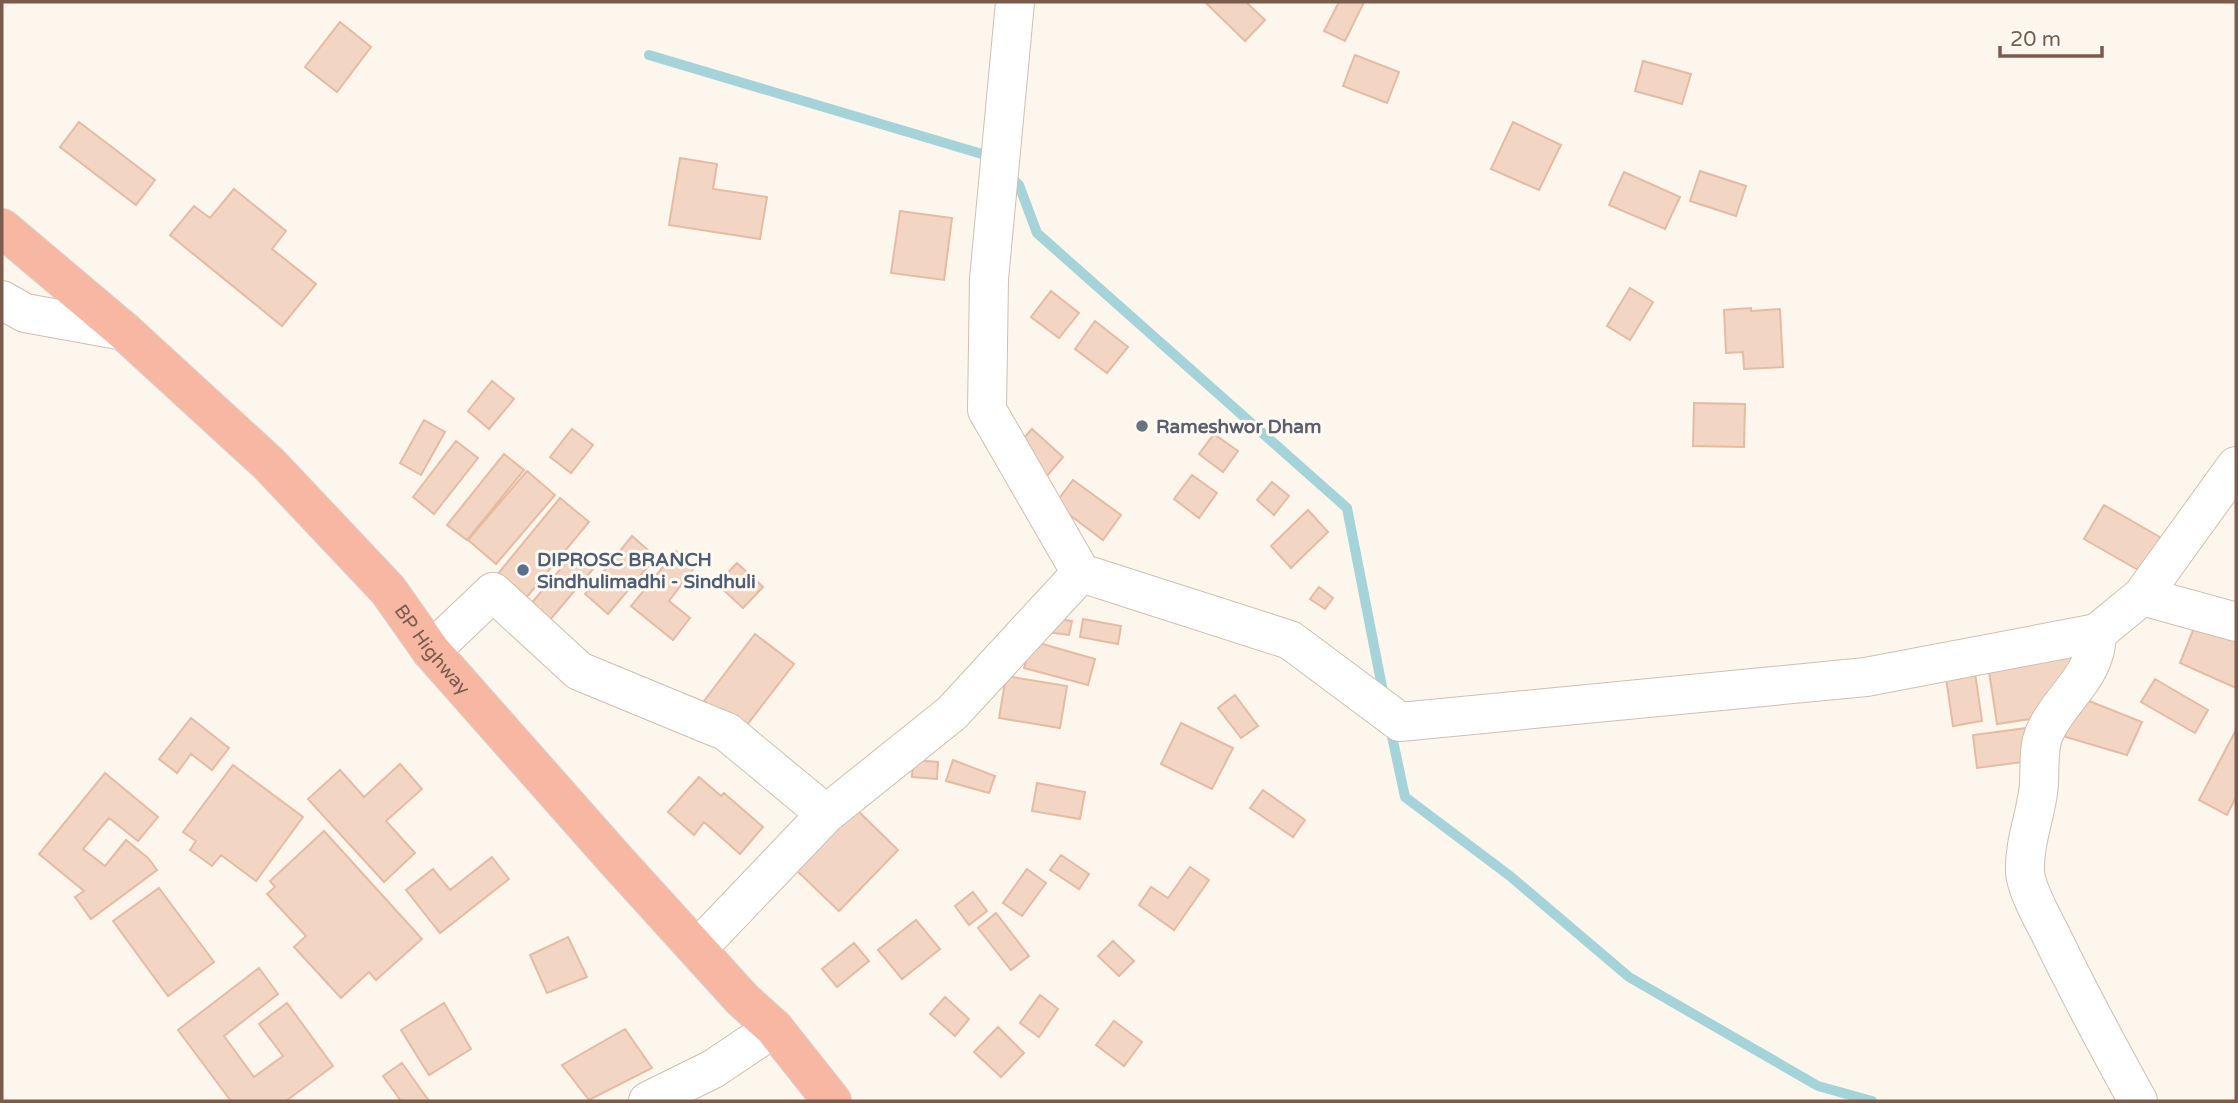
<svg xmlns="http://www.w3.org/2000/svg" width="2238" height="1103" font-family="'Varela Round',sans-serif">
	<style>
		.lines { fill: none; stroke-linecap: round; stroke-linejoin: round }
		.stream { stroke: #a5d3da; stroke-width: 10 }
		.building { fill: #f3d5c3; stroke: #e6bba3; stroke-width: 2 }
		.minor-casing { stroke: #d1beb0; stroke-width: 40 }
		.highway-casing { stroke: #dad1cd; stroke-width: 40 }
		.minor { stroke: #fff; stroke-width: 38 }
		.highway { stroke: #f7b7a3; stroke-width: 38 }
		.worship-dot { fill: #6b7280; stroke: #fffaf3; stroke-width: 2.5 }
		.service-dot { fill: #5c6f8a; stroke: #fffaf3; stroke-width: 2.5 }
		.labels { text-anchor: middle; stroke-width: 6; stroke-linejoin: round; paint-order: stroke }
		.worship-label { font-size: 19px; font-weight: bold; fill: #5b616d; stroke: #fffaf3; text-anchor: start }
		.service-label { font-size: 19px; font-weight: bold; fill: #4e5e75; stroke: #fffaf3; text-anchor: start }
		.street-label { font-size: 19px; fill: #7a5c4d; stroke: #fffaf3 }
	</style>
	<rect width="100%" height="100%" fill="#fdf6ec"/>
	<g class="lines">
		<path class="stream" d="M649,55l333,99 10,9
			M1008,175l11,10 18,48 310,275 37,189
			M1390,727l15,70 105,79 119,101 189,109 54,15"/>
	</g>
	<path class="building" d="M1205,2h41l19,18 -20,21z
		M1339,2h25l-19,39 -21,-10z
		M340,22l31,25 -34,45 -32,-25z
		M1355,55l44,17 -12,31 -44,-17z
		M1643,61l48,13 -9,30 -47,-13z
		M79,122l76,58 -19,25 -76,-58z
		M1513,122l48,23 -22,45 -48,-21z
		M680,158l37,6 -4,25 54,8 -7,42 -91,-14z
		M1700,171l46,15 -10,30 -46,-15z
		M1624,172l56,25 -15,32 -56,-24z
		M234,189l52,42 -14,18 44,35 -34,42 -112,-91 24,-29 16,12z
		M900,211l52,7 -8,62 -53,-7z
		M1630,288l23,14 -23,38 -23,-14z
		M1051,291l28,22 -20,25 -28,-21z
		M1751,308v3l29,-2 3,58 -39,2 -1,-17 -17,1 -2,-43z
		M1095,321l33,26 -21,26 -32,-24z
		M492,381l22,18 -25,30 -21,-18z
		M1694,403l51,1 -1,43 -51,-1z
		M424,420l21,12 -24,43 -21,-12z
		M572,429l21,16 -22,28 -21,-16z
		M1032,429l31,28 -16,19 -32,-28z
		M1214,434l24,17 -15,21 -24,-18z
		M456,441l22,17 -44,56 -21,-17z
		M504,454l20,16 -57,70 -20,-15z
		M527,471l28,24 -59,69 -28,-24z
		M1192,475l25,18 -18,25 -25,-19z
		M1073,480l48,35 -18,25 -48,-36z
		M1272,482l17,14 -15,19 -17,-15z
		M560,498l29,24 -64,77 -28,-24z
		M2104,505l68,39 -20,34 -68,-39z
		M1308,510l20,22 -37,36 -20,-22z
		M632,536l24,21 -48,57 -23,-20z
		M676,551l19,16 -26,34 21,17 -17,22 -42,-34z
		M574,553l19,16 -44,52 -19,-16z
		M737,563l26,24 -20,21 -26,-24z
		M1319,587l14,11 -8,11 -15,-10z
		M1047,617l25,4 -3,14 -24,-3z
		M1083,619l38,7 -3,18 -38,-7z
		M2194,628l42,9v51l-56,-25z
		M755,634l39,30 -51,66 -39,-29z
		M1032,641l63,18 -7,26 -64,-17z
		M2080,649l-37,68 -46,7 -9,-59z
		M1975,673l7,48 -29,5 -7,-48z
		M1006,676l61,10 -7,42 -61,-10z
		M2155,679l53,31 -13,23 -54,-31z
		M1235,695l23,31 -17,12 -23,-30z
		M2084,699l58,23 -15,33 -68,-20z
		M191,718l38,30 -17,22 -21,-16 -14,19 -18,-14z
		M1181,723l52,25 -21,41 -51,-25z
		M2027,728l3,33 -53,7 -4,-33z
		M2236,730v67l-9,18 -28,-15z
		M913,760l25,2 -1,17 -25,-2z
		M953,760l42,16 -6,17 -43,-12z
		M400,764l22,25 -36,32 29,32 -31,29 -76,-83 32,-29 24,27z
		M233,765l70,52 -47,64 -35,-26 -9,11 -22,-16 6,-9 -13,-9z
		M105,773l53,44 -20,24 -29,-23 -26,31 22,17 21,-26 22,18 9,12 -66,49 -16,-22 9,-6 -45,-37z
		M699,777l22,19 3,-3 39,34 -23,27 -36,-32 -10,13 -26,-23z
		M1037,783l48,9 -5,27 -48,-8z
		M1263,790l42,30 -12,17 -43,-29z
		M854,807l44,43 -59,61 -44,-42z
		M324,831l98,108 -46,41 -7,-8 -28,26 -47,-51 12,-11 -39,-42 8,-7 -5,-6z
		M1061,855l28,19 -10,15 -29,-19z
		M492,857l17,22 -69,54 -34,-43 27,-21 17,21z
		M1190,867l19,13 -35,50 -35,-25 12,-18 17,11z
		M1027,869l19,14 -24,33 -19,-13z
		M159,888l55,74 -46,34 -55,-75z
		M973,892l14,19 -18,14 -14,-19z
		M996,913l33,43 -18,14 -33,-42z
		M916,920l24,29 -38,30 -24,-29z
		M568,937l19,40 -40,16 -17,-38z
		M1113,941l21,20 -15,15 -21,-20z
		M854,943l15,18 -32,26 -15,-18z
		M259,968l19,26 -54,42 30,41 29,-21 -24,-32 28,-21 46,63 -47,35h-55l-53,-71z
		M1040,995l18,14 -19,28 -19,-14z
		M945,997l24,22 -14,17 -25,-22z
		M444,1003l27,46 -42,26 -28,-45z
		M1114,1021l28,21 -18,24 -28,-21z
		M998,1027l26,26 -23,24 -27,-25z
		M625,1029l27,39 -63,32 -27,-35z
		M402,1063l27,38h-28l-18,-25z"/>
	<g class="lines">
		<defs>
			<path id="minor" d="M1015,2l-26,277 -2,131 94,163
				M2,300l23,13 99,18
				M2142,596l94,26
				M2097,633c0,44 -37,64 -53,101 -7,17 -3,41 -6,59 -4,27 -14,51 -13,79 1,16 16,44 24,59 28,58 58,114 89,170
				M431,651l62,-59 86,79 148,61 99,82
				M698,948l128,-134 126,-101 129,-140 209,67 110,82 466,-45 231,-44 45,-37 94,-130
				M648,1101l65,-32 61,-41"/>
			<g id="highway">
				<path id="s1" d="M2,228l122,103 145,133 119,126 43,61 183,207 128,141 32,29 58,73"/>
			</g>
		</defs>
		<use href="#minor" class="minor-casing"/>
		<use href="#highway" class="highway-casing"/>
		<use href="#minor" class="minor"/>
		<use href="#highway" class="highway"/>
	</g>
	<circle class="worship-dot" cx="1142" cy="426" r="7"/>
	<circle class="service-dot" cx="523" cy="570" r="7"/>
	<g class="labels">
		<g class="worship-label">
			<text x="1156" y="433">Rameshwor Dham</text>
		</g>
		<g class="service-label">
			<text x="537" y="566">DIPROSC BRANCH<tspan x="537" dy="22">Sindhulimadhi - Sindhuli</tspan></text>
		</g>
		<g class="street-label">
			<text dy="7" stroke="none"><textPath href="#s1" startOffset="604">BP Highway</textPath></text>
		</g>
	</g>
	<rect width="2238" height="1103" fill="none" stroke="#7a5c4d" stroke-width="7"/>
	<path d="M2000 46v10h102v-10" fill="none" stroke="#7a5c4d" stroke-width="3.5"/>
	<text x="2010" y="46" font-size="21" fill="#7a5c4d" stroke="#fffaf3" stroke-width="5" paint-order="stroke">20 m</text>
</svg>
